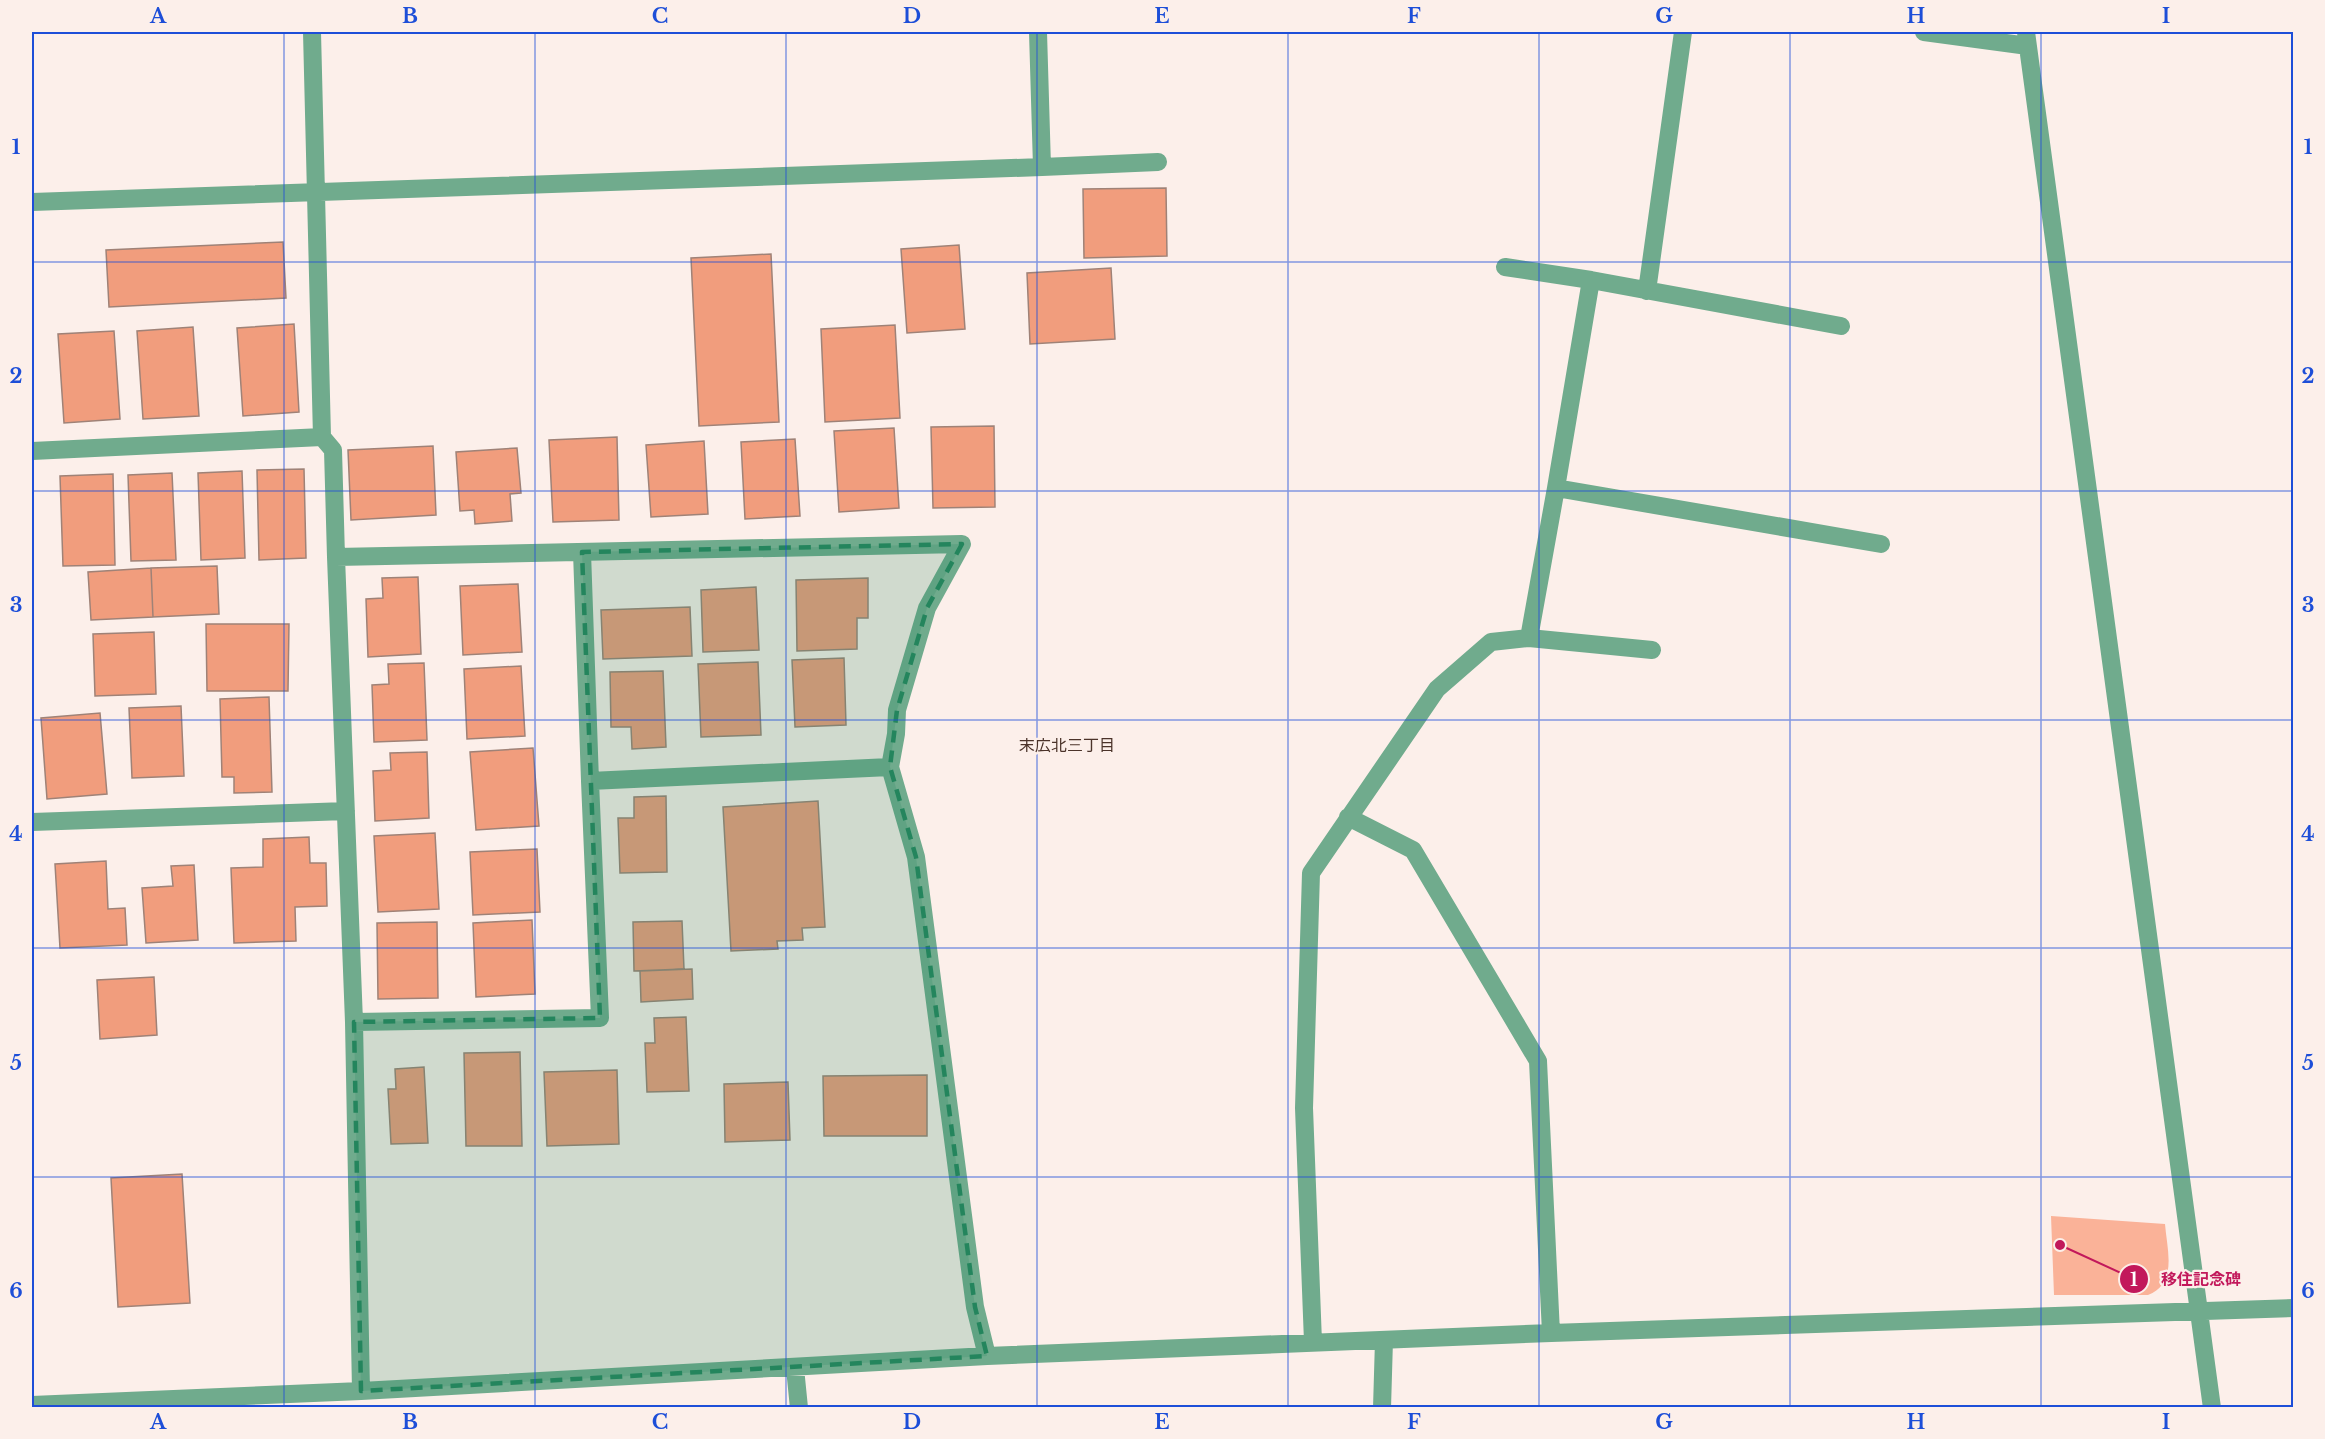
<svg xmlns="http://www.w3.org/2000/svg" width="2325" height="1439" font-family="'Libre Baskerville','Noto Sans JP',serif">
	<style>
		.green { fill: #fab298 }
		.building { fill: #f19d7d; stroke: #9f8277; stroke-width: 1.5 }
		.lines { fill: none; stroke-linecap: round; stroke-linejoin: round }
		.minor { stroke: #70ab8d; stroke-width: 18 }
		.marked { fill: #24855d; fill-opacity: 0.2; stroke: #24855d; stroke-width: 4.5; stroke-dasharray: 12 8; stroke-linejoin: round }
		.grid { fill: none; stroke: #1d4ed8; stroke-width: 1.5; stroke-opacity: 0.55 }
		.labels { text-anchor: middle; stroke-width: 4.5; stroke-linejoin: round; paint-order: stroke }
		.neighbourhood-label { font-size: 16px; fill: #4b332a; stroke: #fcefea }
		.leader { fill: none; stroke: #c2185b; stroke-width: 2 }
		.callout-dot { fill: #c2185b; stroke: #fcefea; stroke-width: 2 }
		.mark-label { font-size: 18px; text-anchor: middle; font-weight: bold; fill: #fff }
		.callout-label { font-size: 16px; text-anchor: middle; font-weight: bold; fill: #c2185b; stroke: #fcefea; stroke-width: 4.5; stroke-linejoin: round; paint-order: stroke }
		.neatline { fill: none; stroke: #1d4ed8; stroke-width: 2 }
		.grid-label { font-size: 20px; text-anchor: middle; font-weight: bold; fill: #1d4ed8 }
	</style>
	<rect width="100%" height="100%" fill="#fcefea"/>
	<path class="green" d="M2051,1216l114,8c2,26 13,59 -17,71h-94z"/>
	<path class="building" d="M1166,188l1,68 -83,2 -1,-69z
		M283,242l3,56 -177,9 -3,-57z
		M959,245l6,84 -58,4 -6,-84z
		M771,254l8,168 -80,4 -8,-168z
		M1111,268l4,71 -85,5 -3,-71z
		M294,324l5,88 -56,4 -6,-88z
		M895,325l5,93 -75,4 -4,-93z
		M193,327l6,89 -56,3 -6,-88z
		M114,331l6,88 -56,4 -6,-89z
		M994,426l1,81 -62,1 -2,-81z
		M894,428l5,80 -60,4 -5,-81z
		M617,437l2,83 -66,2 -4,-82z
		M795,439l5,77 -55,3 -4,-77z
		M704,441l4,73 -57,3 -5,-72z
		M433,446l3,69 -85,5 -3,-70z
		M517,448l4,45 -11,1 2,27 -37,3 -1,-14 -14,1 -4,-59z
		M304,469l2,89 -47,2 -2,-90z
		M242,471l3,87 -44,2 -3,-87z
		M172,473l4,87 -45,1 -3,-86z
		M113,474l2,91 -52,1 -3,-90z
		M217,566l2,48 -66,3 -2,-49z
		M151,568l2,49 -62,3 -3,-48z
		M418,577l3,77 -53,3 -2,-58 17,-1 -1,-20z
		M868,578v40h-11v31l-60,2 -1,-71z
		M518,584l4,68 -59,3 -3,-69z
		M756,587l3,63 -56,2 -2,-62z
		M690,607l2,49 -89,3 -2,-49z
		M206,624h83l-1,67h-81z
		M154,632l2,62 -61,2 -2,-62z
		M844,658l2,67 -51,2 -3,-67z
		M758,662l3,73 -60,2 -3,-73z
		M424,663l3,77 -53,2 -2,-57 17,-1 -1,-20z
		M521,666l4,70 -58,3 -3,-70z
		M663,671l3,76 -34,2 -1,-22h-20l-1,-55z
		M269,697l3,95 -38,1v-16h-12l-2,-78z
		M181,706l3,70 -52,2 -3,-70z
		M100,713l7,81 -60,5 -6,-81z
		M533,748l6,78 -63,4 -6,-78z
		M427,752l2,66 -54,3 -2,-50 18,-1 -1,-17z
		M666,796l1,76 -47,1 -2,-55h16v-21z
		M818,801l7,126 -23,1 1,12 -26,1 1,8 -47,2 -8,-144z
		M435,833l4,76 -61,3 -4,-76z
		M309,837l1,26h16l1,43 -32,1 1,34 -62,2 -3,-75 32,-1v-28z
		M537,849l3,63 -67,3 -3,-63z
		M106,861l2,48 17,-1 2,37 -67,3 -5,-84z
		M194,865l4,75 -52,3 -4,-55 31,-2 -2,-20z
		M532,920l3,74 -59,3 -3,-74z
		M682,921l2,48 -50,2 -1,-49z
		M437,922l1,76 -60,1 -1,-76z
		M692,969l1,30 -52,3 -1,-31z
		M154,977l3,58 -57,4 -3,-59z
		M686,1017l3,74 -42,1 -2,-49h10l-1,-25z
		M520,1052l2,94h-56l-2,-93z
		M424,1067l4,76 -37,1 -3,-55h8l-1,-20z
		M617,1070l2,74 -72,2 -3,-74z
		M927,1075v61h-103l-1,-60z
		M788,1082l2,58 -65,2 -1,-58z
		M182,1174l8,129 -72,4 -7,-129z"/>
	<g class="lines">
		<path class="minor" d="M312,32l10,405 11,13 3,107
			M1924,32l104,14
			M2026,32l186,1376
			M1042,167l116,-5
			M32,202l1010,-35 -4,-135
			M1505,267l86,13 -35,208
			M1591,280l250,46
			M1647,291l36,-259
			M32,451l290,-14
			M582,552l8,229
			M1529,638l27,-150 325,56
			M890,767l-300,14 10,237 -246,4 -18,-465 626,-13 -35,64 -30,102 -1,24 -6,33 26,90 59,450 12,49
			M1348,817l65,33 125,211 13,272
			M32,822l314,-11
			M354,1022l7,369
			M1313,1342l-9,-234 7,-235 126,-184 54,-47 38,-4 123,12
			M795,1368l4,40
			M32,1405l329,-14 626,-35 564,-23 743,-25
			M1382,1408l2,-68"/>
	</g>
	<path class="marked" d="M962,544l-35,64 -30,102 -7,57 26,90 59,450 12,49 -626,35 -7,-369 246,-4 -18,-466z"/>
	<path class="grid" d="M284,32v1376M535,32v1376M786,32v1376M1037,32v1376M1288,32v1376M1539,32v1376M1790,32v1376M2041,32v1376M32,262h2262M32,491h2262M32,720h2262M32,948h2262M32,1177h2262"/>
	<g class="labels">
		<g class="neighbourhood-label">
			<text x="1067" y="751">末広北三丁目</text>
		</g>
	</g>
	<path class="leader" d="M2060 1245L2134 1279"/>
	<g class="callout-dot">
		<circle cx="2060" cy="1245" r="6"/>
		<circle cx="2134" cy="1279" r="15"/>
	</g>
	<g class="mark-label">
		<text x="2134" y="1286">1</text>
	</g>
	<g class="callout-label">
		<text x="2201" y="1285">移住記念碑</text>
	</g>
	<rect width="2325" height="1439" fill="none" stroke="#fcefea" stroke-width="66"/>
	<rect x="33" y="33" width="2259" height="1373" class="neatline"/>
	<g class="grid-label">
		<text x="158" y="23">A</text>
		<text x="410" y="23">B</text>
		<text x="660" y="23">C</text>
		<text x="912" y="23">D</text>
		<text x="1162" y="23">E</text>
		<text x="1414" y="23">F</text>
		<text x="1664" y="23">G</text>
		<text x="1916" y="23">H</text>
		<text x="2166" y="23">I</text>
		<text x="16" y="154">1</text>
		<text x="2308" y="154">1</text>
		<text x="16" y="383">2</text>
		<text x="2308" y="383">2</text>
		<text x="16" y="612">3</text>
		<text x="2308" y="612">3</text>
		<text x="16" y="841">4</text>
		<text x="2308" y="841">4</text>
		<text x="16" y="1070">5</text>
		<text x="2308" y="1070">5</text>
		<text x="16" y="1298">6</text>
		<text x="2308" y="1298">6</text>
		<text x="158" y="1429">A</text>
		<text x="410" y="1429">B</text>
		<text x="660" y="1429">C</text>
		<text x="912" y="1429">D</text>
		<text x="1162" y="1429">E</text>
		<text x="1414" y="1429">F</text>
		<text x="1664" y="1429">G</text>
		<text x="1916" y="1429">H</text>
		<text x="2166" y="1429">I</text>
	</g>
</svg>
